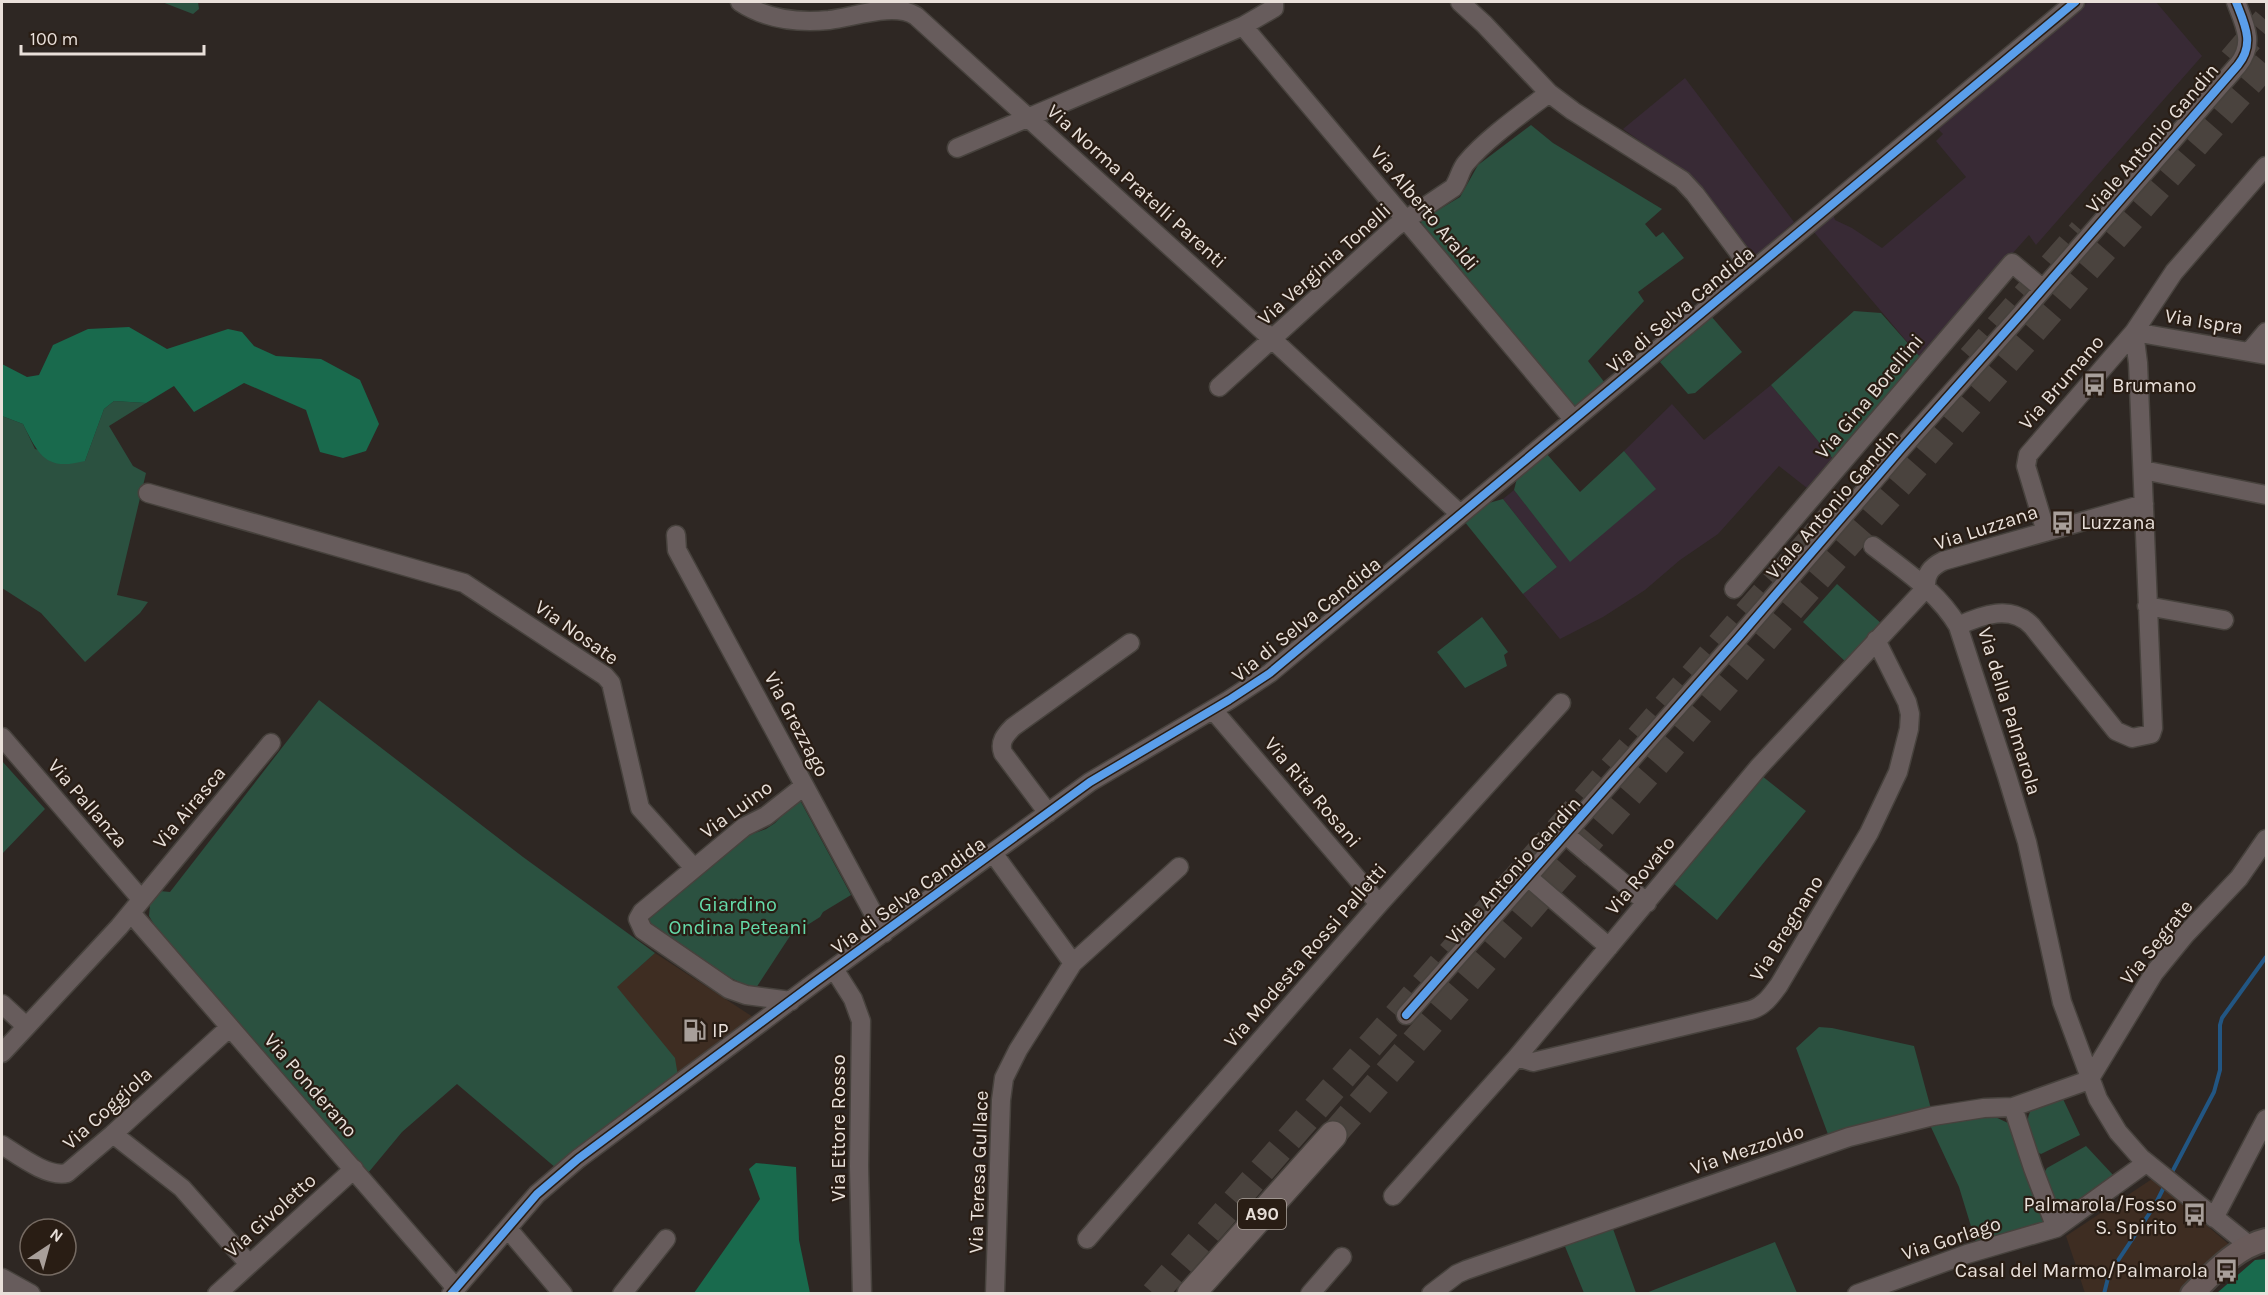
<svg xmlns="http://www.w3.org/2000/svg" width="2268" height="1295" font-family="Karla,sans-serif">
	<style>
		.built { fill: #3e2d22 }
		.industrial { fill: #382a35 }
		.green { fill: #2b5140 }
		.forest { fill: #196a4d }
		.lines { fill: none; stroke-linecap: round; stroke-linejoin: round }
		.stream { stroke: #225683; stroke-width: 4 }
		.highway-tunnel { stroke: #4a433e; stroke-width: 27; stroke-dasharray: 27 14; stroke-linecap: butt }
		.minor-casing { stroke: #47423d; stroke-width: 21 }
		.major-casing { stroke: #47423d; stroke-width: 26 }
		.highway-casing { stroke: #47423d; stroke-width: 30 }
		.minor { stroke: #675c5c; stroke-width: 18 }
		.major { stroke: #695b5a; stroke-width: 22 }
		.highway { stroke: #6f6261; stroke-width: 27 }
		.cycleway-casing { stroke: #291d14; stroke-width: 11 }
		.cycleway { stroke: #5a9eea; stroke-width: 8 }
		.labels { text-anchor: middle; stroke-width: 4.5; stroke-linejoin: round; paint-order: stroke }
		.shield { fill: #291d14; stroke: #afa69f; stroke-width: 1.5 }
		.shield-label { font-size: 18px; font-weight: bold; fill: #e9e0da }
		.street-label { font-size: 20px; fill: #e9e0da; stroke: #291d14 }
		.poi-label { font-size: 20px; fill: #e9e0da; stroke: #291d14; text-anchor: start }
		.park-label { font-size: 20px; fill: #65dbaa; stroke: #291d14 }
	</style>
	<rect width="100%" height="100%" fill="#2e2723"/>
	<path class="built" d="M655,953l98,64 -75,59 -62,-89z
		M2152,1179l79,67 -53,47h-93l-19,-57z"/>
	<path class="industrial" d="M2088,2h68l46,54 -166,189 -7,-10 -109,122 -107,-126 20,-17 2,6 17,8 30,20 84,-71 -30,-36 7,-7 -6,-6z
		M1685,78l109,144 -42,38 -60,-82 -69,-49z
		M1771,385l63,75 -27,28 -28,-22 -61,68 -38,26 -35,30 -42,27 -43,22 -37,-45 34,-27 -54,-68 11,-9 56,71 85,-72 -31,-38 48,-47 32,36z"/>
	<path class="green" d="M162,2h36l1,7 -6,5z
		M1531,125l22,18 109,66 -17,15 11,13 7,-5 21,26 -46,34 6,9 -56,60 17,22 -31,26 -154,-188 40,-24 18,-32z
		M1854,311l27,2 39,44 -86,103 -63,-75z
		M1711,316l31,36 -47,41 -7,1 -28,-32z
		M114,401l32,2 -37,23 24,40 13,7 -29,122 31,7 -8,11 -55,49 -44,-49 -39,-25v-172l21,8 12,25 50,12 19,-52z
		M1624,451l32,38 -86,73 -56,-72 3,-12 29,-25 34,39z
		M1503,499l54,68 -34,27 -59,-73 14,-15z
		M1837,584l46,41 -36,38 -44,-41z
		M1482,617l26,35 -4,3 3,11 -42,22 -28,-36z
		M319,700l204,157 132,96 -38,34 58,71 3,18 -122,92 -99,-84 -55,48 -34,41 -210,-242 -9,-15 1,-11 10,-14 10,1z
		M2,761l43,48 -43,45z
		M1762,776l44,35 -89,109 -44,-37z
		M796,801l5,1 50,93 -28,17 -3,5 -30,19 -34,52c-40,-11 -69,-44 -106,-61l-2,-9 98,-82 20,-7 9,-6z
		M1819,1027l13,1 82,18 17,63 -102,28 -33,-89z
		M2063,1099l17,36 -39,19 -4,-2c-5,-13 -14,-28 -6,-42z
		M1991,1115l17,8 37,102 -68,21 -18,-59 -29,-62z
		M2086,1146l28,30 -47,35c-15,-6 -18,-24 -23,-38l3,-5z
		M1612,1226l24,67h-52l-20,-49z
		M1775,1242l22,51h-151z"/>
	<path class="forest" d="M129,327l38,22 61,-20 14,3 12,14 22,10 45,3 39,21 19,44 -13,27 -23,7 -23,-6 -14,-42 -62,-27 -50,29 -20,-26 -28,17 -32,-2 -10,8 -19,52c-39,10 -46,-5 -62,-37l-21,-8v-52l25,13 12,-2 14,-30 35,-16z
		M756,1163l40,4 3,73 11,53h-116l66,-94 -11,-30z
		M2266,1259v34h-49l38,-33z"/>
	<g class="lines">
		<path class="stream" d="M2170,1176l44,-84 6,-22v-45l2,-7 44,-61
			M2104,1294l5,-20 46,-69 10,-20"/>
		<path class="highway-tunnel" d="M2232,60l34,-40
			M1971,358l111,-127
			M1333,1135l933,-1071
			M1154,1294l677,-777"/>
		<defs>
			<path id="minor" d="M740,2c27,18 58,21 89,18 25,-3 66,-18 87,-4l357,324 187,174
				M1243,26l31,-18v-6
				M1549,93l24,18 109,69 13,14 57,76
				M957,148l286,-122 330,393
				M2134,332l132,23
				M2250,351l16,-19
				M1219,387l176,-160 58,-39c6,-8 7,-18 13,-25 21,-25 57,-50 83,-70l-65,-69 -24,-22
				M2143,470l123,25
				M148,493l316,90 141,93 6,7 29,125 54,60
				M2046,532l-20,-66 2,-11 106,-123 40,-60 92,-106
				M676,535l1,15 207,383
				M1873,546c31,24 65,46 85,80l49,150 20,66 35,160 36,97 20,33 23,26 109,88
				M1926,588c-1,-14 5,-21 17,-27l201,-57
				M1734,589l278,-326 31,26
				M2147,606l77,14
				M1958,626c24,-11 53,-22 74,0l84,105 16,7 19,-4 2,-6 -15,-365 -4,-31
				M1213,710l166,194
				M2,737l139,162
				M1048,813l-45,-60c-4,-11 2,-18 10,-26l117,-84
				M1566,835l81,68
				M993,853l80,110
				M1528,877l81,70
				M131,913l325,375
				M834,969l19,30 8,22 -2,145 3,128
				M791,1001l-45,-6 -17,-6 -86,-59 -5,-11 4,-7 102,-85 22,-11 38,-30
				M2,1004l24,22
				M1406,1015l333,-378 162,-188 122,-137 215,-247c17,-21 7,-40 -2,-63
				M2,1053l117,-126 152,-184
				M1517,1057l16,5 218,-52c13,-4 20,-14 28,-25l90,-152 29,-61 11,-43 1,-15 -3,-12 -31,-62
				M2089,1080l65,-107 31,-38 54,-57 27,-39
				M2013,1107l20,61 23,60
				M113,1134l69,54 67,76
				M2,1145c16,10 46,33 65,28l46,-39 117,-107
				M1393,1196l124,-139 241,-289 168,-180
				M2214,1218l52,-99
				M508,1229l55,65
				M1087,1239l292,-335 182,-201
				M2,1278l29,16
				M2,1292l1,2
				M217,1294l137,-125
				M451,1294l86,-100 41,-35 236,-176 276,-201 139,-82 41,-27 805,-671
				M622,1294l44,-55
				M995,1294l6,-194 3,-22 14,-28 55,-87 106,-96
				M1310,1294l32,-37
				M1431,1294l26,-20 9,-4 383,-133 84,-21 51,-8 29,-1 76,-27
				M1857,1294l110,-40 89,-26 90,-65"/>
			<path id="major" d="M2192,1294c21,-21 44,-47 74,-54"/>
			<path id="highway" d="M1191,1294l142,-159"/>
		</defs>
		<use href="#minor" class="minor-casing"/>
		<use href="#major" class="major-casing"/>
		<use href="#highway" class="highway-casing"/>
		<use href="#minor" class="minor"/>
		<use href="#major" class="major"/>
		<use href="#highway" class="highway"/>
		<defs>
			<path id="cycleway" d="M1406,1015l333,-378 162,-188 122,-137 215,-247c17,-21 7,-40 -2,-63
				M451,1294l86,-100 41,-35 236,-176 276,-201 139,-82 41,-27 805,-671"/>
		</defs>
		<use href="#cycleway" class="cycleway-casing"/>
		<use href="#cycleway" class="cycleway"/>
	</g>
	<defs>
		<symbol id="bus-bare" viewBox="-9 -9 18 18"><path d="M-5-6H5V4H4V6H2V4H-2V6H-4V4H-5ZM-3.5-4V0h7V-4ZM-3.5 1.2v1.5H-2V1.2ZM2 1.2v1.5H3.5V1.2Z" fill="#a89f9a" stroke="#291d14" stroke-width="2.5" paint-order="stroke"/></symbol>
		<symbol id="fuel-bare" viewBox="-9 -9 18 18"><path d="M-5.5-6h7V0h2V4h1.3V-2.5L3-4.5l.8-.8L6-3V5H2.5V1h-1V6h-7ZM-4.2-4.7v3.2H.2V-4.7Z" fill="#a89f9a" stroke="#291d14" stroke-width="2.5" paint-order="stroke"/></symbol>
	</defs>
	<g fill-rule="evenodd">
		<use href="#bus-bare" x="2078" y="368" width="33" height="33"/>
		<use href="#bus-bare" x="2046" y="506" width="33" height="33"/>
		<use href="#fuel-bare" x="678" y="1014" width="33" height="33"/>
		<use href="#bus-bare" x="2178" y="1198" width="33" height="33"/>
		<use href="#bus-bare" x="2210" y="1254" width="33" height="33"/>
	</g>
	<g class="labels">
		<rect class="shield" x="1238" y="1199" width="48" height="30" rx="4.5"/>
		<g class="shield-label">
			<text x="1262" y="1220">A90</text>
		</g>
		<g class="street-label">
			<text transform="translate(2152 138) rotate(-49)" y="7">Viale Antonio Gandin</text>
			<text transform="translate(1137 186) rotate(42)" y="7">Via Norma Pratelli Parenti</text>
			<text transform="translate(1425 208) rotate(50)" y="7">Via Alberto Araldi</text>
			<text transform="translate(1324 264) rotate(-42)" y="7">Via Verginia Tonelli</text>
			<text transform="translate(1680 309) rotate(-40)" y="7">Via di Selva Candida</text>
			<text transform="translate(2204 321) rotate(9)" y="7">Via Ispra</text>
			<text transform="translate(2061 382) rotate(-49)" y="7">Via Brumano</text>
			<text transform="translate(1869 396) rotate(-50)" y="7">Via Gina Borellini</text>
			<text transform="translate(1832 504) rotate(-49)" y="7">Viale Antonio Gandin</text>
			<text transform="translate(1986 527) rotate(-18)" y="7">Via Luzzana</text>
			<text transform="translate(1306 619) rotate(-39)" y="7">Via di Selva Candida</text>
			<text transform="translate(577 632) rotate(35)" y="7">Via Nosate</text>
			<text transform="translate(2010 711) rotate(73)" y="7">Via della Palmarola</text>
			<text transform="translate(797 724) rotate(62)" y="7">Via Grezzago</text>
			<text transform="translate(1313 792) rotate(50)" y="7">Via Rita Rosani</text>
			<text transform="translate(88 803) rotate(49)" y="7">Via Pallanza</text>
			<text transform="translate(189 807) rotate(-50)" y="7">Via Airasca</text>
			<text transform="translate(736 809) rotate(-36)" y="7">Via Luino</text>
			<text transform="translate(1513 870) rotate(-48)" y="7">Viale Antonio Gandin</text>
			<text transform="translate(1640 875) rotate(-50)" y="7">Via Rovato</text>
			<text transform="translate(908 895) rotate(-36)" y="7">Via di Selva Candida</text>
			<text transform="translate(1786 928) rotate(-58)" y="7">Via Bregnano</text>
			<text transform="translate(2156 942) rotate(-51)" y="7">Via Segrate</text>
			<text transform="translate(1305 955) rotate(-49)" y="7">Via Modesta Rossi Palletti</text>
			<text transform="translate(311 1085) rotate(49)" y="7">Via Ponderano</text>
			<text transform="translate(107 1108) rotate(-42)" y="7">Via Coggiola</text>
			<text transform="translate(838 1128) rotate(-90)" y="7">Via Ettore Rosso</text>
			<text transform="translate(1747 1149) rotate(-19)" y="7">Via Mezzoldo</text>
			<text transform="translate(978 1172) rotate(-88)" y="7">Via Teresa Gullace</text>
			<text transform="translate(270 1215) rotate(-42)" y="7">Via Givoletto</text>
			<text transform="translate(1951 1238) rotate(-18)" y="7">Via Gorlago</text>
		</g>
		<g class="poi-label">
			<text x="2112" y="392">Brumano</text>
			<text x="2081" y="529">Luzzana</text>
			<text x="712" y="1037">IP</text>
			<text x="2177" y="1211" text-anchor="end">Palmarola/Fosso<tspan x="2177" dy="23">S. Spirito</tspan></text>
			<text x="2208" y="1277" text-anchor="end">Casal del Marmo/Palmarola</text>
		</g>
		<g class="park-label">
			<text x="738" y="911">Giardino<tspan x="738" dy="23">Ondina Peteani</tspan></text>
		</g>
	</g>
	<rect width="2268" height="1295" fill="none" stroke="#e9e0da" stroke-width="6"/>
	<g transform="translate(48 1247) rotate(36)"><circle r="28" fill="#291d14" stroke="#766b63" stroke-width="1.5"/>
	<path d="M0-4.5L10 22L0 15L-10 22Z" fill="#a89f9a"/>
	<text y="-9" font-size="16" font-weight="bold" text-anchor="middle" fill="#e9e0da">N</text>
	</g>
	<path d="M21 45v9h183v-9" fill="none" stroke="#e9e0da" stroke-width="3"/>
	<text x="30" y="45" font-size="18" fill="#e9e0da" stroke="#291d14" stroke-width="4.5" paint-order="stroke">100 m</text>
</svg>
